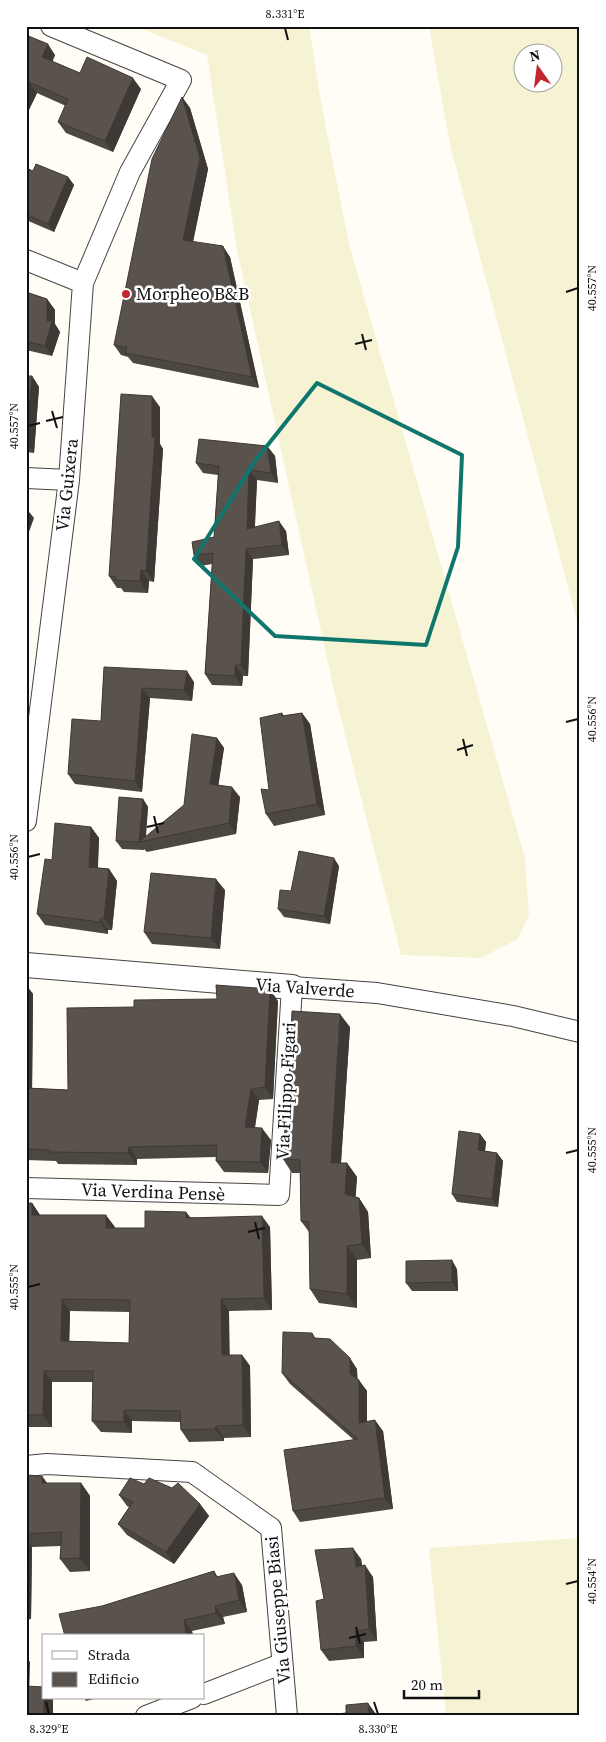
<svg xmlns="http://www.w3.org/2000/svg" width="606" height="1742" font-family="'Source Serif 4',serif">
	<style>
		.farmland { fill: #f6f3d4; fill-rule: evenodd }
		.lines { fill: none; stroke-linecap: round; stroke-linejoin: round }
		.minor-casing { stroke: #444; stroke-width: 22 }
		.tertiary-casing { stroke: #444; stroke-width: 26 }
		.minor { stroke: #fff; stroke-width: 20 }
		.tertiary { stroke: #fff; stroke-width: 24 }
		.wall { fill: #4d4742; fill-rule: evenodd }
		.shaded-wall { fill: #3f3936 }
		.building { fill: #5a524d; stroke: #3f3936; fill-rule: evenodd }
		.marked { fill: none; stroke: #0f766e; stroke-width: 4; stroke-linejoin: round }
		.ticks { fill: none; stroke: #111; stroke-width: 2 }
		.poi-dot { fill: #c4262e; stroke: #fff; stroke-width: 2 }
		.labels { text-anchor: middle; stroke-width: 5; stroke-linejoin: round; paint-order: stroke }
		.poi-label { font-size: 18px; fill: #111; stroke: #fff; text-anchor: start }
		.street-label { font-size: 18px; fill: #111; stroke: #fff }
		.neatline { fill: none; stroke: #111; stroke-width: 2 }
		.ticks-label { font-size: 12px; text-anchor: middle; fill: #111 }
	</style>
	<rect width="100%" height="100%" fill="#fffdf5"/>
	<path class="farmland" d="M134,26h175l12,76 28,142 176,614 4,57 -11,24 -37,19 -80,-3 -66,-260 -98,-445 -30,-195z
		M429,26h151v606l-130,-487zM524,52h30v30h-30z
		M580,1538v178h-134l-17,-168z"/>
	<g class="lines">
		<defs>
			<path id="minor" d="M26,260l57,23
				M26,478l43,2
				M26,821l43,-341 14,-197 47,-111 51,-92 -130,-54
				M26,1188l253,7 13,-208 85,6 136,23 67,16
				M26,1466l21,-2 145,8 79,56 16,188
				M204,1694l77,-30
				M146,1716l46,-18"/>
			<path id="tertiary" d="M26,965l266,22"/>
		</defs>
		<use href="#minor" class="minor-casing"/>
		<use href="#tertiary" class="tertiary-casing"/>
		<use href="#minor" class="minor"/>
		<use href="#tertiary" class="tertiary"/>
	</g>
	<path class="wall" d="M26,35l29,20 -3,6 28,12 61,16 -28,63 -47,-19 -8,-11 8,-16 -29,-13 -11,23z
		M182,97l8,11 18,61 -15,73 37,15 29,131 -126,-25 -5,-6 -7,-2 -7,-10z
		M26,168l7,3 35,6 6,8 -20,47 -28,-12z
		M26,292l21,7 8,11v14l5,8 -8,24 -26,-6z
		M26,376h6l7,11 -5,66 -8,-1z
		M160,407v37l3,5 -9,133 -5,-1 -1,12 -24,-1 -3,-4h-4l-8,-12z
		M267,446l8,10 3,27 -21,-3 -2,47 31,4 3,24 -36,4 -5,117h-5l-1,10 -30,-1 -7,-11 7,-110 -11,2 -7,-11 20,-18 4,-62 -15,-2 -7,-10z
		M104,667l90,15 -2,19 -42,-3 -8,94 -67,-8 -7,-10 33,-53z
		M282,713l2,3 18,-3 8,11 15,91 -51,11 -8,-12 3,-24z
		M217,738l7,10 -6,37 22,12 -4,37 -89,18 -3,-3v1l-22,-1 -6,-8 27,-42 5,8 -2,30 38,-32z
		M91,827l8,11 -1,30 11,1 8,12 -5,49h-4v4l-63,-9 -8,-11 15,-54z
		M339,866l-9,58 -46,-7 -6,-8 13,-18z
		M225,890l-5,59 -68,-5 -8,-12z
		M26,985l7,9 -1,94 36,2 66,-83 144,-6 -5,98 -14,1 -4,28 16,12 -3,33 -44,-1 -8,-11v-4l-79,2v6l-79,-1 -2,-3 -30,-1z
		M350,1027l-9,136h6l10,14 -2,20 4,1 9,14 3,46 -14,2v48l-38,-5 -9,-14 -1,-57 -8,-11 -1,-48h-8l-9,-14 4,-31z
		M480,1134l6,8 -1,9 12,2 6,8 -5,46 -41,-5 -5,-8z
		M26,1203h6l8,12 75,12v1h30l41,-16 4,5 80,10 2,83 -43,1v44h13l8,11 1,71 -27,1v3l-35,1 -8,-12 -1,-8 -48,-1v12l-31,-1 -9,-11 1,-39h-41v45h-26zM70,1311l60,1 -1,31 -60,-2z
		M457,1269l1,22h-46l-6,-8z
		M312,1333l4,6 41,30v10l10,12v31l16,9 10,78 -93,13 -7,-11 61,-71 -64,-56 -8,-11z
		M26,1475l16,1 5,7h34l9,13v75l-20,1 -10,-13 1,-13 -29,1 -1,72 -5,1z
		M144,1484l56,20 9,12 -35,48 -47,-29 -9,-11 11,-17 -2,-1 -8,-11z
		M361,1559l1,7 11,11 4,64 -13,1v16l-35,3 -8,-11z
		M214,1571l4,6 24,8 5,27 -24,5 2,7 -33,7 1,5h-128l37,-30z
		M84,1698h14l-12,3z"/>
	<path class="shaded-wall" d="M48,44l7,11 -5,13 -8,-11z
		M133,78l8,11 -28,63 -8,-11z
		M29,82l8,11 -11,23v-28z
		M182,97l8,11 18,61 -17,82 -8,-11z
		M68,177l6,8 -20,47 -6,-8z
		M223,246l7,11 29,131 -7,-11z
		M47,299l8,11v14l5,8 -8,24 -7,-10 2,-25z
		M32,376l7,11 -5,66 -8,-11z
		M152,396l8,11v37l3,5 -9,133 -8,-11 6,-134z
		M267,446l8,10 3,27 -7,-10z
		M249,470l8,10 -3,59 -7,-10z
		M26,508l8,10 -8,22z
		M279,521l7,10 3,24 -7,-10z
		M246,549l7,10 -5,117 -7,-11z
		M141,570l8,11 -1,12 -8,-12z
		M235,665l8,11 -1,10 -7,-10z
		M187,671l7,11 -2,19 -8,-11z
		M142,688l8,10 -8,94 -7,-11z
		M302,713l8,11 15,91 -8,-11z
		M217,738l7,10 -7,47 -7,-11z
		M232,787l8,10 -4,37 -7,-11z
		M143,799l5,8 -3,34 -6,1 5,8 -5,-8z
		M91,827l8,11 -2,41 -8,-12z
		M334,858l5,8 -9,58 -6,-8z
		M109,869l8,12 -5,49 -8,-12z
		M216,879l9,11 -5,59 -9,-11z
		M100,919l8,11v4l-8,-12z
		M26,985l7,9 -1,106 -6,-9z
		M270,989l8,12 -5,98 -8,-12z
		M340,1014l10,13 -10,149 -9,-13z
		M251,1089l8,11 -6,38 -8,-11z
		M262,1128l9,12 -3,33 -8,-11z
		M480,1134l6,8 -2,17 -6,-9z
		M129,1147l8,12v6l-9,-12z
		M497,1153l6,8 -5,46 -6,-8z
		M347,1163l10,14 -2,31 -10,-14z
		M359,1198l9,14 3,46 -9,-14z
		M32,1203l8,12h-8z
		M186,1212l8,11 -8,-5z
		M106,1215l9,12 -1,12 -8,-11z
		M262,1216l8,11 2,83 -8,-12z
		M347,1246l10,14v48l-10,-14z
		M452,1260l5,9 1,22 -6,-9z
		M62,1299l8,12 -1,42 -8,-12z
		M221,1299l8,12 1,56 -8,-12z
		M242,1355l8,11 1,71 -8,-12z
		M350,1358l7,11 1,16 -8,-11z
		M44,1371l8,11v45l-9,-12z
		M359,1380l8,11v43l-8,-11z
		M124,1410l8,11v12l-8,-11z
		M375,1420l8,11 10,78 -8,-11z
		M216,1426l8,12v3l-9,-12z
		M42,1476l9,13 -9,-6z
		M81,1483l9,13v75l-10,-13z
		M200,1504l9,12 -35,48 -8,-12z
		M26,1538l6,9 -1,72 -5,-7z
		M353,1548l8,11 3,19 -8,-11z
		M365,1565l8,12 4,64 -8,-12z
		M234,1573l8,12 5,27 -8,-12z
		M215,1606l8,11 2,7 -9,-11z
		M184,1620l8,11 1,5h-7z
		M356,1631l8,11v16l-8,-12z
		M26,1657l4,5 -1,36 -3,-4z
		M44,1698h8l1,2v16h-9z
		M368,1703l8,11 1,2h-8z"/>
	<path class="building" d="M26,35l22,9 -6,13 38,16 7,-16 46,21 -28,63 -47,-19 10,-23 -39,-17 -3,6z
		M182,97l18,61 -17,82 40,6 29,131 -127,-24 2,-6 -13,-2 38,-186z
		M36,164l32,13 -20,47 -22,-10v-46l7,3z
		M26,292l21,7v22h5l-7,25 -19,-5z
		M26,376h6l-6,66z
		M121,394l31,2v41h3l-9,134 -5,-1 -1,11 -25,-1 1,-3 -7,-1z
		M199,439l68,7 4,27 -22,-3 -2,59 32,-8 3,24 -36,4 -5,116h-6v11l-30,-2 8,-121 -19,2 -2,-13 22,-5 5,-71 -23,-3z
		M104,667l83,4 -3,19 -42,-2 -7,93 -67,-7 4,-55 29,2z
		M282,713v3l20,-3 15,91 -51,10 -5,-25 8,1 -9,-72z
		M192,734l25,4 -7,46 22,3 -3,36 -90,19 45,-37z
		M119,797l24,2 -4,43 -23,-1z
		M55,823l36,4 -2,40 20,2 -5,49 -4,1v3l-63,-8 8,-55 7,1z
		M299,851l35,7 -10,58 -46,-7 2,-19 11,1z
		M151,873l65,6 -5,59 -67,-6z
		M216,985l54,4 -5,98 -14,2 -6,38 17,1 -2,34 -44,-1 1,-16 -88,2 -1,6 -78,-1v-2l-24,-1v-61l42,2 -1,-82 67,-1v-7l83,-1z
		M292,1011l48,3 -9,149h16l-2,31 14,4 3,46 -15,2v48l-37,-5 -1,-67 -8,-1 -1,-61 -17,-1 2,-31h2z
		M459,1131l21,3 -2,16 19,3 -5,46 -40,-5z
		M26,1203h6v12h74v13h39v-17l41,1v6l76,-2 2,82 -43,1 1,56h20l1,70 -27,1 -1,3 -34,1 -1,-19 -56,-1v12l-32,-1 1,-50h-49l-1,44h-17zM62,1299l68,1 -1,43 -68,-2z
		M452,1260v22l-46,1v-22z
		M283,1332l29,1 2,5 16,1 20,19v16l9,6v43l16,-3 10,78 -92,13 -9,-61 74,-11 -76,-66z
		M26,1475l16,1v7h39l-1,75 -20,1 2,-27 -36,2z
		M130,1478l14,6 5,-6 23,10 6,-5 22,21 -34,48 -48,-28 15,-22 -14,-7z
		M353,1548l3,19 9,-2 4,64 -13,2v15l-35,4 -5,-49 8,-2 -9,-49z
		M214,1571l2,6 18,-4 5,27 -24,6 1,7 -32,7 2,16h-121l-6,-22 43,-8z
		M26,1686l18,1v29h-18z
		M368,1703l1,13h-40v-1l17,-2v-8z"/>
	<path class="marked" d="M317,383l145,72 -4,92 -32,98 -151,-9 -81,-77 61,-98z"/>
	<path class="ticks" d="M285,28l3,12M566,292l12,-4M362,334l4,16M355,344l17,-4M52,411l5,17M46,421l17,-4M28,426l12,-3M566,722l12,-3M463,739l4,17M457,750l16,-5M154,816l4,17M147,827l17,-4M28,857l12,-3M566,1153l12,-3M255,1222l4,17M248,1232l17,-4M28,1287l12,-3M566,1584l12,-3M356,1627l4,17M349,1638l17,-4M46,1702l3,12M374,1702l4,12"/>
	<circle class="poi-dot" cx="126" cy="294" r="5"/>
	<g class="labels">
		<g class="poi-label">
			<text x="136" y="300">Morpheo B&amp;B</text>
		</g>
		<g class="street-label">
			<text transform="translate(67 485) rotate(-84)" y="6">Via Guixera</text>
			<text transform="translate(305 988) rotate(4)" y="6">Via Valverde</text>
			<text transform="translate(286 1091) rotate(-87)" y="6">Via Filippo Figari</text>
			<text transform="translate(153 1192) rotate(2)" y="6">Via Verdina Pensè</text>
			<text transform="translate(278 1610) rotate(-95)" y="6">Via Giuseppe Biasi</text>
		</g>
	</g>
	<rect width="606" height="1742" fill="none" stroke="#ffffff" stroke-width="55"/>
	<rect x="42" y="1634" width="162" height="65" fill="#ffffff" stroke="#a0a0a0"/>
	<rect x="52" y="1651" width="25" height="8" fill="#ffffff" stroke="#a0a0a0"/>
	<text x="88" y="1660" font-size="15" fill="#111111">Strada</text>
	<rect x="52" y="1672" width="25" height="15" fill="#5a524d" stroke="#a0a0a0"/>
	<text x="88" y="1684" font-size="15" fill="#111111">Edificio</text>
	<g transform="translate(538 68) rotate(346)"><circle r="24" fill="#ffffff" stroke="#a0a0a0"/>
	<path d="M0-4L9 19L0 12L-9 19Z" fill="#c4262e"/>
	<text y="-8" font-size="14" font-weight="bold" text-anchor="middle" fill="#111111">N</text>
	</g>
	<path d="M404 1690v8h75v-8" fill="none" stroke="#111111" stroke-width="2.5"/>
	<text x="411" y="1690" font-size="15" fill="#111111" stroke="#ffffff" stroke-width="4" paint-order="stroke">20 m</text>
	<rect x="28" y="28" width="550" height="1686" class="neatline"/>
	<g class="ticks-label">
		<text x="285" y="18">8.331°E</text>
		<text transform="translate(592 288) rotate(-90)" y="4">40.557°N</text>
		<text transform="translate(14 426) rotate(-90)" y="4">40.557°N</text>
		<text transform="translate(592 719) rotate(-90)" y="4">40.556°N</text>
		<text transform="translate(14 857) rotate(-90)" y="4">40.556°N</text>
		<text transform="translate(592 1150) rotate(-90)" y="4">40.555°N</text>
		<text transform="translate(14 1287) rotate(-90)" y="4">40.555°N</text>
		<text transform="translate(592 1581) rotate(-90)" y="4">40.554°N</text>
		<text x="49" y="1733">8.329°E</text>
		<text x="378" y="1733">8.330°E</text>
	</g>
</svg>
